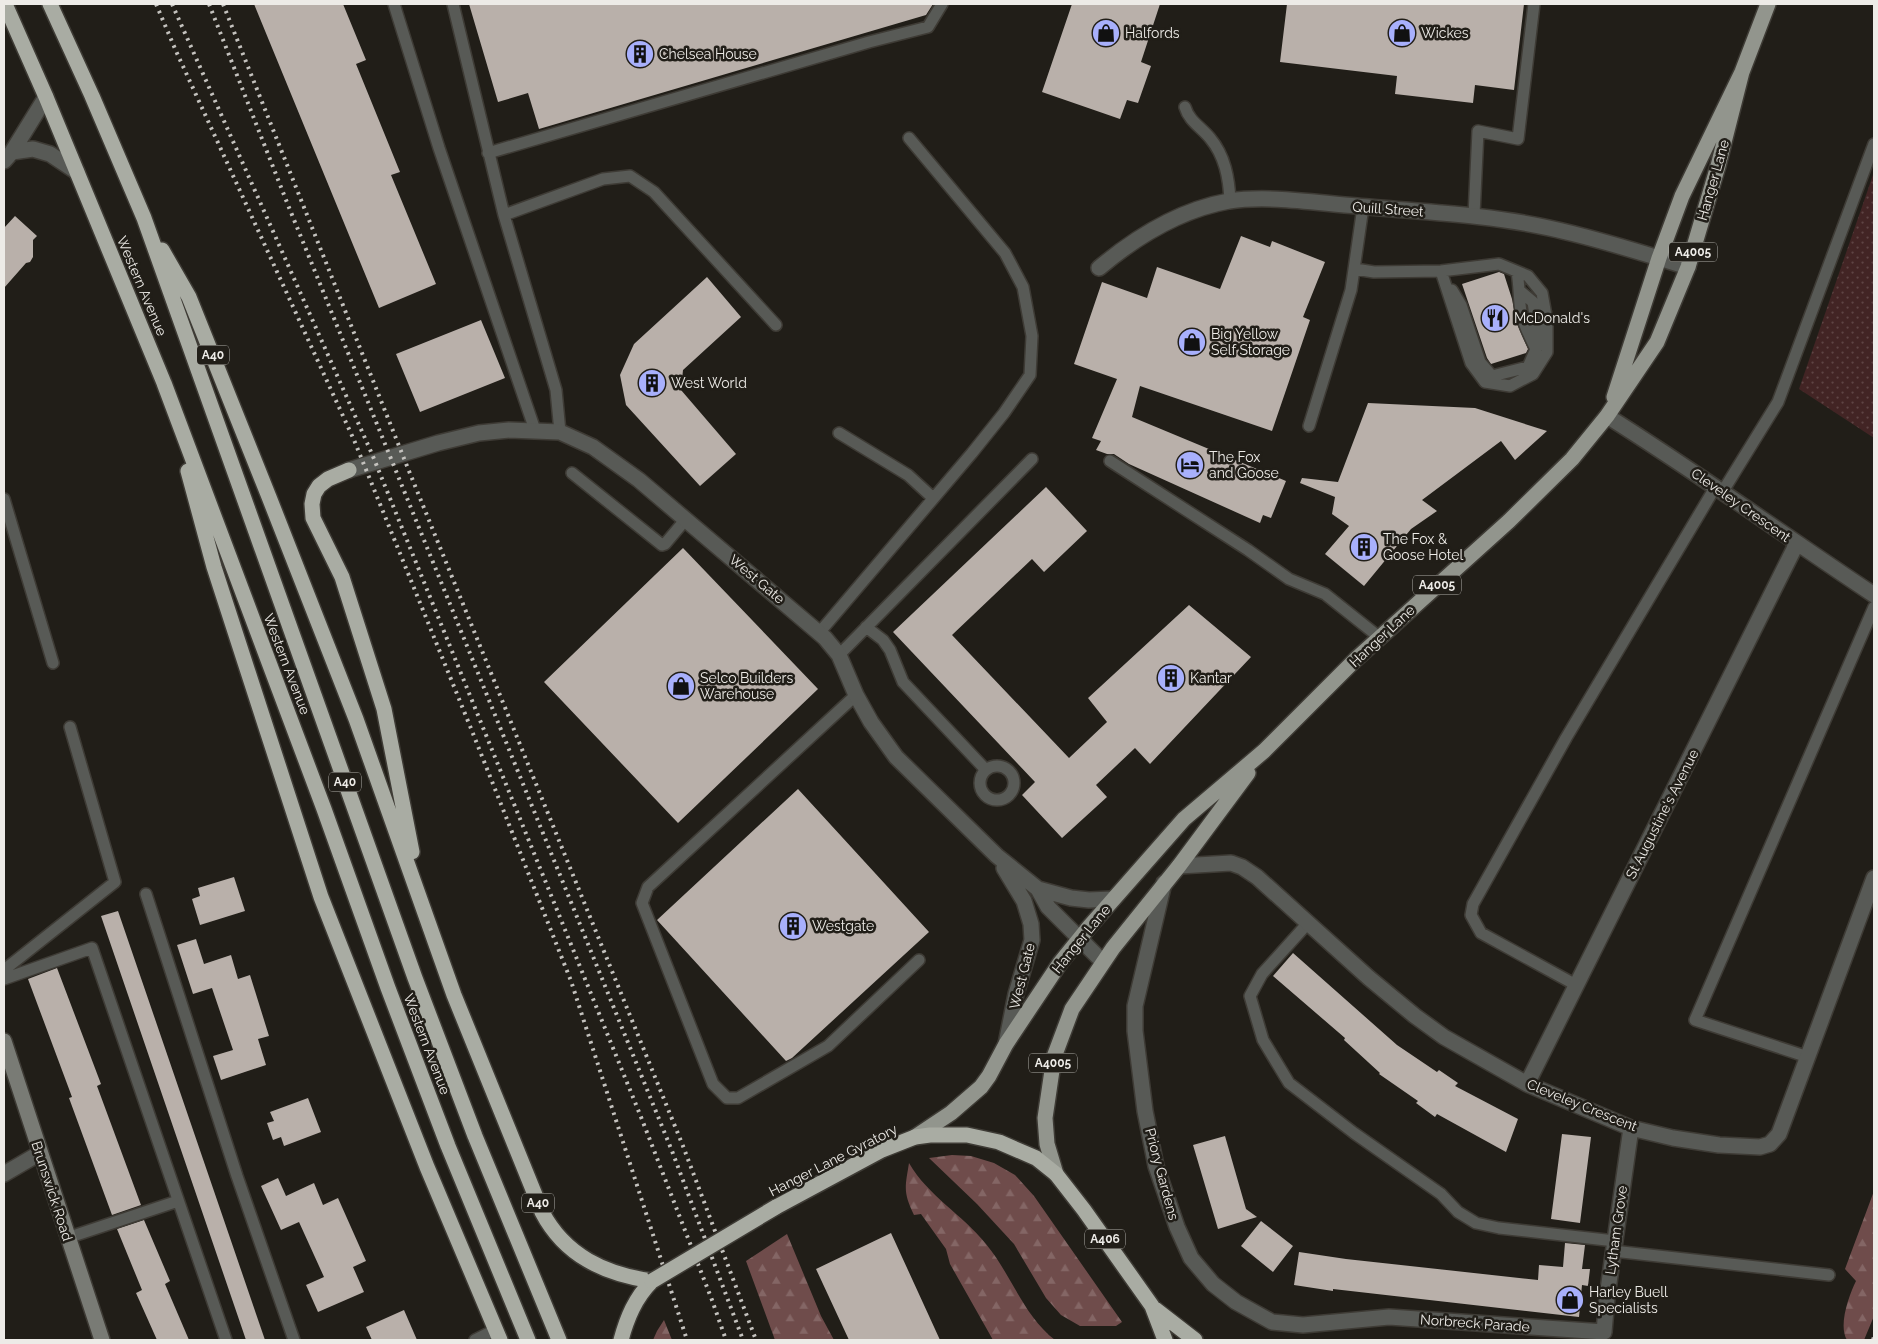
<svg xmlns="http://www.w3.org/2000/svg" width="1878" height="1344" font-family="Raleway,sans-serif">
	<style>
		.forest { fill: url(#forest-firs) }
		.garden { fill: url(#garden-dots) }
		.building { fill: #b9b0aa }
		.lines { fill: none; stroke-linecap: round; stroke-linejoin: round }
		.lane-casing { stroke: #3e3b35; stroke-width: 14 }
		.street-casing { stroke: #3e3b35; stroke-width: 18 }
		.secondary-casing { stroke: #3e3b35; stroke-width: 18 }
		.primary-casing { stroke: #3e3b35; stroke-width: 18 }
		.highway-casing { stroke: #3e3b35; stroke-width: 18 }
		.lane { stroke: #585a56; stroke-width: 11 }
		.street { stroke: #585a56; stroke-width: 15 }
		.secondary { stroke: #797b75; stroke-width: 15 }
		.primary { stroke: #92958d; stroke-width: 15 }
		.highway { stroke: #a9aca3; stroke-width: 15 }
		.rail { stroke: #c4c2be; stroke-width: 4; stroke-dasharray: 2.5 5; stroke-linecap: butt }
		.highway-bridge-casing { stroke: #3e3b35; stroke-width: 18; stroke-linecap: butt }
		.highway-bridge { stroke: #a9aca3; stroke-width: 15 }
		.labels { text-anchor: middle; stroke-width: 5; stroke-linejoin: round; paint-order: stroke }
		.shield { fill: #211e18; stroke: #b0aea9; stroke-width: 1 }
		.shield-label { font-size: 12px; font-weight: bold; fill: #edebe7 }
		.poi-label { font-size: 14px; fill: #edebe7; stroke: #211e18; text-anchor: start }
		.street-label { font-size: 14px; fill: #edebe7; stroke: #211e18 }
	</style>
	<defs>
		<pattern id="forest-firs" width="22" height="20" patternUnits="userSpaceOnUse" patternTransform="scale(1.25)"><rect width="22" height="20" fill="#6f4c4b"/><path d="M5 1l3.5 6h-7zM16 11l3.5 6h-7z" fill="#846665"/></pattern>
		<pattern id="garden-dots" width="8" height="8" patternUnits="userSpaceOnUse" patternTransform="scale(1.25)"><rect width="8" height="8" fill="#422424"/><path d="M2 2h.1M6 6h.1" fill="none" stroke="#5e4444" stroke-width="1.8" stroke-linecap="round"/></pattern>
	</defs>
	<rect width="100%" height="100%" fill="#211e18"/>
	<path class="forest" d="M952,1155l19,1 23,7 21,12 19,21 88,126 -6,4h-36l-19,-11 -15,-17 -32,-54 -37,-40 -48,-46z
		M909,1163c19,33 53,51 77,81 25,30 37,71 69,96h-62l-43,-76 -4,-15 -25,-35 -7,1c-11,-23 -9,-27 -5,-52z
		M1874,1191v125l-10,24h-17c-9,-14 2,-45 9,-59l-11,-12z
		M787,1234l34,82 13,24h-59l-29,-79z
		M664,1320l8,20h-19l4,-9z"/>
	<path class="garden" d="M1874,172v266l-75,-49z"/>
	<path class="building" d="M254,4h89l23,56 -10,4 44,108 -9,3 45,109 -57,24z
		M469,4h464l-7,11 -387,114 -11,-36 -30,9z
		M1072,4h88l-19,58 10,4 -13,37 -11,-3 -7,19 -78,-27z
		M1287,4h237l-10,86 -39,-5 -2,18 -78,-9 2,-18 -117,-14z
		M15,216l22,20 -4,4v17l-3,5 -4,1 -22,25v-60z
		M1241,236l29,11 2,-6 53,21 -22,55 7,3 -38,111 -132,-45 -8,31 154,64 -15,37 -8,-3 -3,8 -131,-59 -15,-10h-7l-11,-4 5,-9 -9,-3 25,-59 -43,-15 28,-82 45,16 10,-31 63,22z
		M1499,272l5,2 8,25 5,25 11,25 -2,4 -35,11 -4,-6 -25,-74z
		M707,277l34,40 -58,53 -2,20 55,64 -36,32 -74,-81 -6,-30 14,-31z
		M481,320l24,58 -85,34 -24,-58z
		M1368,403l107,5 72,23 -32,29 -14,-19 -79,59 15,11 -26,18 -47,57 -39,-32 24,-28 -17,-12 3,-17 -35,-14 2,-5 36,4z
		M1046,487l41,44 -43,41 -12,-13 -80,76 117,123 38,-36 -19,-24 101,-93 62,52 -101,107 -15,-16 -39,37 11,12 -45,41 -40,-43 13,-13 -142,-150z
		M683,548l135,141 -140,134 -134,-141z
		M798,789l131,143 -137,126 -6,3 -129,-141z
		M234,877l11,34 -45,14 -8,-26 8,-3 -2,-8z
		M118,911l147,429h-19l-145,-424z
		M196,939l8,25 27,-9 7,24 12,-4 19,61 -11,3 8,26 -45,15 -8,-24 20,-6 -21,-62 -19,6 -16,-49z
		M1293,953l104,92 40,27 2,-2 19,13 -3,3 63,33 -12,33 -69,-38 -2,3 -19,-14 2,-2 -39,-27 1,-1 -36,-33 1,-2 -72,-62z
		M57,968l44,116 -4,2 44,119 -29,10 -43,-117 3,-1 -44,-118z
		M308,1098l13,34 -37,14 -3,-9 -8,3 -6,-17 7,-2 -4,-9z
		M1562,1134l29,3 -11,86 -29,-4z
		M1225,1136l21,73 11,8 -39,12 -25,-84z
		M278,1178l8,18 28,-13 9,22 15,-7 28,63 -13,6 11,25 -46,20 -12,-27 18,-8 -25,-55 -18,8 -20,-44z
		M144,1220l26,61 -5,3 24,56h-32l-21,-47 6,-3 -25,-61z
		M1261,1221l32,25 -20,26 -32,-26z
		M891,1233l49,107h-91l-33,-71z
		M1565,1243l20,2 -3,24h8l-2,17 -6,-1 -3,32 -246,-28v2l-39,-6 5,-33 47,7 192,21 1,-15 24,2z
		M404,1310l13,30h-45l-6,-13z"/>
	<g class="lines">
		<defs>
			<path id="lane" d="M394,4l45,144 96,282
				M453,4l51,211
				M1185,107c4,14 16,20 25,31 15,18 19,40 20,63
				M488,153l381,-111 59,-15 14,-23
				M1474,215l4,-84 40,8 16,-135
				M1355,269l19,3 67,-1 58,-7 29,12 14,17 5,28v31l-14,22 -23,12 -25,-4 -14,-19 -30,-92
				M1452,290l9,15 19,57 12,14 36,-9 8,-18c-7,-14 -15,-30 -16,-45 -1,-11 -1,-21 -3,-32
				M1521,292l12,10 5,33 -2,14
				M1309,426l42,-136 12,-83
				M560,432l-4,-42 -52,-175 99,-36 27,-3 24,16 122,133
				M839,433l69,42 25,23
				M1110,461l138,89 41,29 36,15 54,43
				M572,473l90,72 3,-1 21,-25
				M1723,491l55,-89 96,-258
				M4,499l49,164
				M866,627l17,13 7,10 13,32 83,88
				M819,633l153,-180 32,-40 26,-38 2,-39 -9,-49 -18,-34 -96,-115
				M839,655l193,-196
				M856,695l-208,192 -6,16 71,181 14,14h11l90,-52 91,-86
				M980 783a17 17 0 1 1 34 0a17 17 0 1 1-34 0Z
				M146,894l91,282 57,164
				M1308,923l-46,51 -12,22 13,44 26,43 65,50 87,61 17,18 18,11 23,5 116,13
				M4,970l111,-88 -45,-155
				M4,979l88,-31 134,392
				M1576,985l-95,-52 -10,-18 2,-11 93,-166 150,-252
				M1808,1057l-113,-37 179,-413
				M67,1238l111,-37
				M1613,1251l216,24
				M475,1340l20,-10"/>
			<path id="street" d="M12,152l21,-3 17,5 27,18
				M4,161l8,-9 34,-55
				M1099,268c38,-32 80,-58 130,-67 40,-6 88,2 128,5 64,6 129,8 192,22 47,10 94,25 139,39
				M1607,416c91,57 178,120 267,179
				M349,470l89,-27 41,-10 30,-3 51,2 33,15 46,33 186,158 14,17 17,40 15,27 25,35 101,99 41,33 33,9 18,2 24,-1
				M1179,866l52,-3 11,4 15,10 112,101 46,38 29,21 83,47 104,44 42,10 46,7 41,2 10,-3 9,-10 95,-256
				M1004,868l20,33 7,23 1,16 -16,54 -10,50
				M1164,883l-29,123v25l10,80 11,55 21,61 14,31 22,26 23,18 36,20 31,3 86,-8 215,15 3,-35 24,-169
				M1038,889l10,18 55,55
				M1527,1084l270,-541
				M4,1174l36,-21"/>
			<path id="secondary" d="M4,1041l98,299"/>
			<path id="primary" d="M1614,397l45,-139 23,-62 60,-124 26,-68
				M915,1137l36,-24 30,-26 8,-11 17,-32 54,-81 29,-36 95,-108 80,-68 92,-92 153,-138 63,-62 35,-43 50,-74 31,-75 30,-101 24,-94
				M1056,1174l-9,-30 -2,-26 9,-61 18,-48 41,-61 66,-82 69,-93"/>
			<path id="highway" d="M5,4l41,93 118,286 160,426 64,179 60,158 80,194
				M50,4l42,92 52,122 271,760 60,158 84,204
				M162,250l27,47 80,200 87,222 98,276 88,217c23,44 63,62 110,69
				M349,470l-21,9 -9,7 -5,8 -2,10 1,14 29,59 42,132 28,143
				M188,471l26,96 107,330 106,270 73,173
				M776,1207l106,-57 33,-13 15,-2h37l32,7 37,16 20,16 28,36 68,96 13,34
				M1155,1309l40,31
				M621,1340c6,-22 14,-42 31,-59"/>
		</defs>
		<use href="#lane" class="lane-casing"/>
		<use href="#street" class="street-casing"/>
		<use href="#secondary" class="secondary-casing"/>
		<use href="#primary" class="primary-casing"/>
		<use href="#highway" class="highway-casing"/>
		<use href="#lane" class="lane"/>
		<use href="#street" class="street"/>
		<use href="#secondary" class="secondary"/>
		<use href="#primary" class="primary"/>
		<use href="#highway" class="highway"/>
		<path class="rail" d="M156,4l20,47 178,389 118,291 99,250 116,359
			M172,4l200,450 269,663 71,183 14,40
			M209,4l79,201 384,946 71,189
			M223,4l186,467 274,675 73,194
			M1873,1340l1,-3"/>
		<defs>
			<path id="highway-bridge" d="M652,1281l124,-74"/>
		</defs>
		<use href="#highway-bridge" class="highway-bridge-casing"/>
		<use href="#highway-bridge" class="highway-bridge"/>
	</g>
	<defs>
		<symbol id="shop-disc" viewBox="-11 -11 22 22"><circle r="9.5" fill="#a8b0fc" stroke="#211e18"/><path d="M-5-2.5h2.3a2.7 3.5 0 0 1 5.4 0H5L5.5 6h-11ZM-1.5-2.5h3a1.5 2.3 0 0 0-3 0Z" fill="#111"/></symbol>
		<symbol id="building-disc" viewBox="-11 -11 22 22"><circle r="9.5" fill="#a8b0fc" stroke="#211e18"/><path d="M-4-6H4V6H1V3H-1V6H-4ZM-2.5-4.3h1.7v1.8h-1.7ZM.8-4.3h1.7v1.8H.8ZM-2.5-1h1.7V.8h-1.7ZM.8-1h1.7V.8H.8Z" fill="#111"/></symbol>
		<symbol id="restaurant-disc" viewBox="-11 -11 22 22"><circle r="9.5" fill="#a8b0fc" stroke="#211e18"/><path d="M-5-6h1v4h1v-4h1v4h1v-4h1v5L-1.5 .5V6h-2V.5L-5-1ZM5-6V6H3V1.5H1.5Q1.5-4 5-6Z" fill="#111"/></symbol>
		<symbol id="hotel-disc" viewBox="-11 -11 22 22"><circle r="9.5" fill="#a8b0fc" stroke="#211e18"/><path d="M-6-4.5h1.5V1H6V5H4.5V3h-9V5H-6ZM-4 0a1.8 1.8 0 1 1 3.6 0ZM.5 0V-2.5h3Q6-2.5 6 0Z" fill="#111"/></symbol>
	</defs>
	<g fill-rule="evenodd">
		<use href="#shop-disc" x="1090" y="17" width="32" height="32"/>
		<use href="#shop-disc" x="1386" y="17" width="32" height="32"/>
		<use href="#building-disc" x="624" y="38" width="32" height="32"/>
		<use href="#restaurant-disc" x="1479" y="302" width="32" height="32"/>
		<use href="#shop-disc" x="1176" y="326" width="32" height="32"/>
		<use href="#building-disc" x="636" y="367" width="32" height="32"/>
		<use href="#hotel-disc" x="1174" y="449" width="32" height="32"/>
		<use href="#building-disc" x="1348" y="531" width="32" height="32"/>
		<use href="#building-disc" x="1155" y="662" width="32" height="32"/>
		<use href="#shop-disc" x="665" y="670" width="32" height="32"/>
		<use href="#building-disc" x="777" y="910" width="32" height="32"/>
		<use href="#shop-disc" x="1554" y="1284" width="32" height="32"/>
	</g>
	<g class="labels">
		<g class="shield">
			<rect x="1669" y="242.5" width="48" height="19" rx="4"/>
			<rect x="197" y="345.5" width="32" height="19" rx="4"/>
			<rect x="1413" y="575.5" width="48" height="19" rx="4"/>
			<rect x="329" y="772.5" width="32" height="19" rx="4"/>
			<rect x="1029" y="1053.5" width="48" height="19" rx="4"/>
			<rect x="522" y="1193.5" width="32" height="19" rx="4"/>
			<rect x="1085" y="1229.5" width="40" height="19" rx="4"/>
		</g>
		<g class="shield-label">
			<text x="1693" y="256">A4005</text>
			<text x="213" y="359">A40</text>
			<text x="1437" y="589">A4005</text>
			<text x="345" y="786">A40</text>
			<text x="1053" y="1067">A4005</text>
			<text x="538" y="1207">A40</text>
			<text x="1105" y="1243">A406</text>
		</g>
		<g class="poi-label">
			<text x="1125" y="38">Halfords</text>
			<text x="1421" y="38">Wickes</text>
			<text x="659" y="59">Chelsea House</text>
			<text x="1514" y="323">McDonald's</text>
			<text x="1211" y="339">Big Yellow<tspan x="1211" dy="16">Self Storage</tspan></text>
			<text x="671" y="388">West World</text>
			<text x="1209" y="462">The Fox<tspan x="1209" dy="16">and Goose</tspan></text>
			<text x="1383" y="544">The Fox &amp;<tspan x="1383" dy="16">Goose Hotel</tspan></text>
			<text x="700" y="683">Selco Builders<tspan x="700" dy="16">Warehouse</tspan></text>
			<text x="1190" y="683">Kantar</text>
			<text x="812" y="931">Westgate</text>
			<text x="1589" y="1297">Harley Buell<tspan x="1589" dy="16">Specialists</tspan></text>
		</g>
		<g class="street-label">
			<text transform="translate(1713 180) rotate(-74)" y="5">Hanger Lane</text>
			<text transform="translate(1388 209) rotate(4)" y="5">Quill Street</text>
			<text transform="translate(142 286) rotate(67)" y="5">Western Avenue</text>
			<text transform="translate(1741 505) rotate(35)" y="5">Cleveley Crescent</text>
			<text transform="translate(757 579) rotate(40)" y="5">West Gate</text>
			<text transform="translate(1382 636) rotate(-43)" y="5">Hanger Lane</text>
			<text transform="translate(287 664) rotate(69)" y="5">Western Avenue</text>
			<text transform="translate(1662 814) rotate(-63)" y="5">St Augustine's Avenue</text>
			<text transform="translate(1081 939) rotate(-51)" y="5">Hanger Lane</text>
			<text transform="translate(1022 976) rotate(-76)" y="5">West Gate</text>
			<text transform="translate(427 1044) rotate(69)" y="5">Western Avenue</text>
			<text transform="translate(1582 1105) rotate(22)" y="5">Cleveley Crescent</text>
			<text transform="translate(833 1160) rotate(-27)" y="5">Hanger Lane Gyratory</text>
			<text transform="translate(1162 1174) rotate(75)" y="5">Priory Gardens</text>
			<text transform="translate(52 1191) rotate(72)" y="5">Brunswick Road</text>
			<text transform="translate(1616 1230) rotate(-82)" y="5">Lytham Grove</text>
			<text transform="translate(1475 1323) rotate(4)" y="5">Norbreck Parade</text>
		</g>
	</g>
	<rect width="1878" height="1344" fill="none" stroke="#edebe7" stroke-width="10"/>
</svg>
